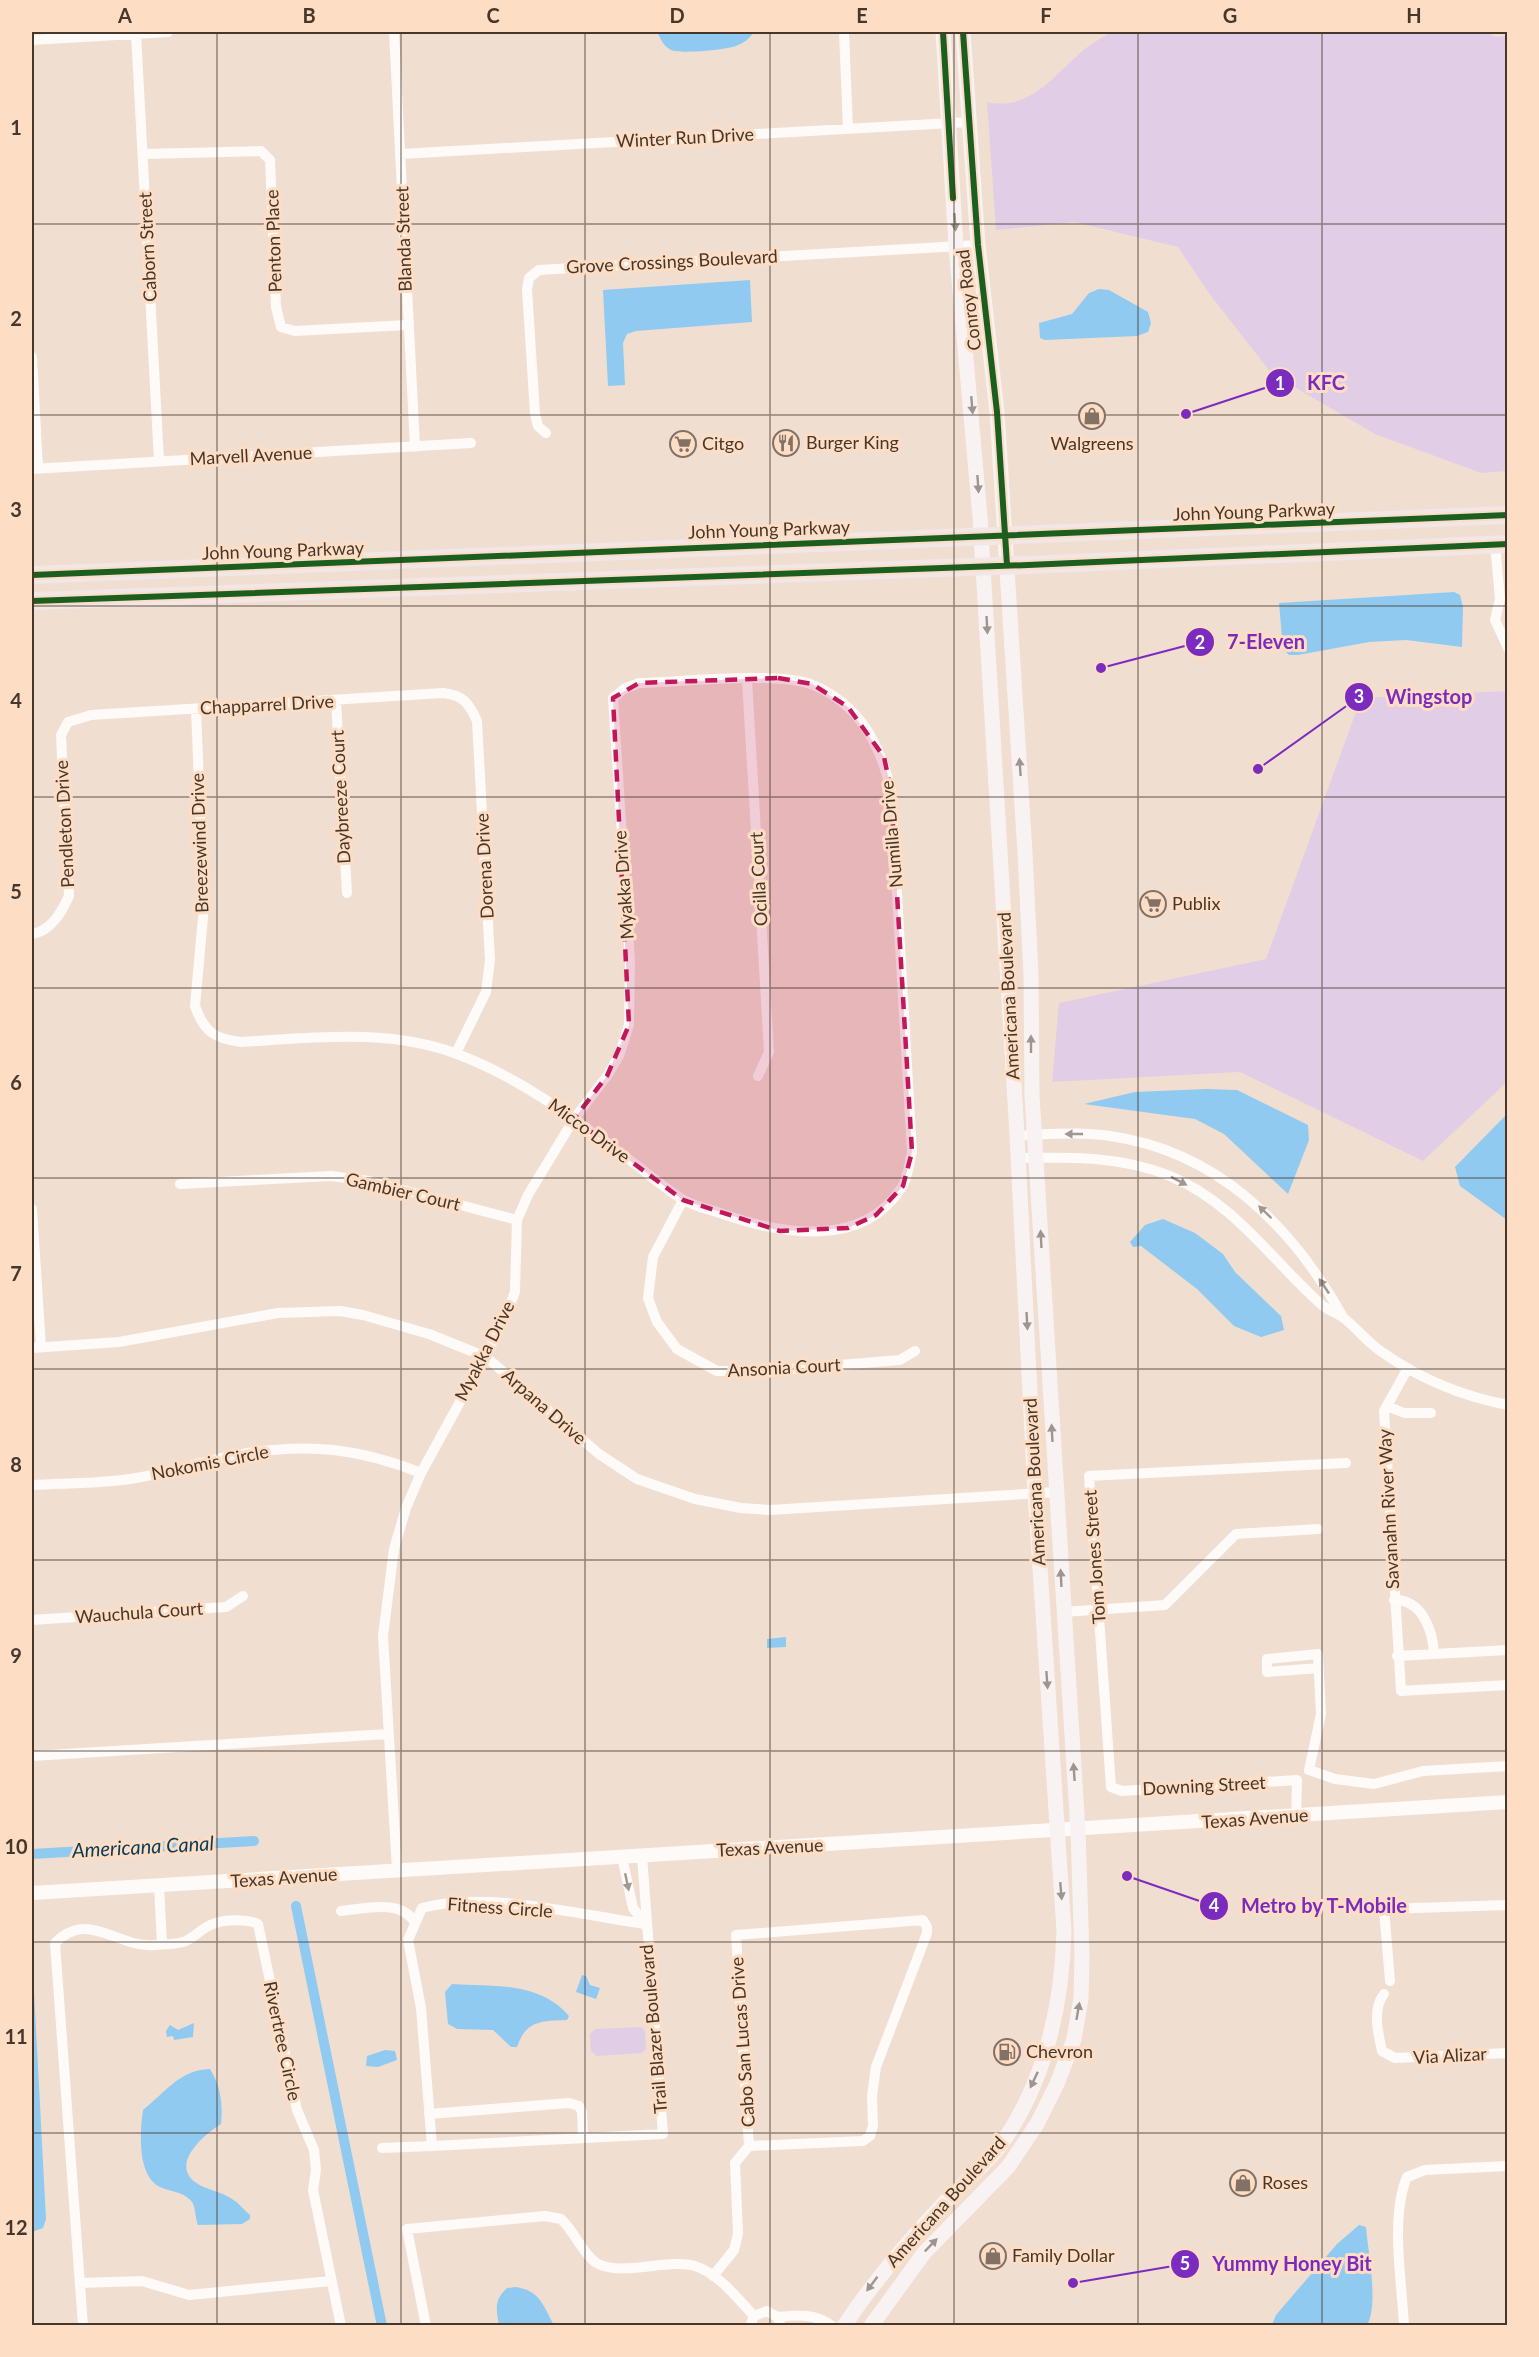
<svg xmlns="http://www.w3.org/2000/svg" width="1539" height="2357" font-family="Lato,sans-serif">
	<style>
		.green { fill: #e1cee6 }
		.water { fill: #90caf1 }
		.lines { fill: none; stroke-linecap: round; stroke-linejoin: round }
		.canal { stroke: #90caf1; stroke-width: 10 }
		.minor { stroke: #fdfaf8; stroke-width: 10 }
		.tertiary { stroke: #fdfaf8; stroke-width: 14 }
		.secondary { stroke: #f8f3f2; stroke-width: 15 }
		.trunk { stroke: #f2e6e7; stroke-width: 18 }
		.cycleway-casing { stroke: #fdddc4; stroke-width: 10 }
		.cycleway { stroke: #1b5e20; stroke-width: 6 }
		.oneway { fill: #9f958e }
		.oneway2 { fill: #a29891 }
		.marked { fill: #c2185b; fill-opacity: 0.2; stroke: #c2185b; stroke-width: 4.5; stroke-dasharray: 12 8; stroke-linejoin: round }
		.grid { fill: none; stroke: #46372a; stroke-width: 1.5; stroke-opacity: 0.55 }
		.labels { text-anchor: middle; stroke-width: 6; stroke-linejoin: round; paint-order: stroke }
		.street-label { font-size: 18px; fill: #46372a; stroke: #fdddc4 }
		.poi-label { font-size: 18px; fill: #46372a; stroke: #fdddc4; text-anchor: start }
		.water-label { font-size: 20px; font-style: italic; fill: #063b59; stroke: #fdddc4 }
		.leader { fill: none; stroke: #7b2cbf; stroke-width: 2 }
		.callout-dot { fill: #7b2cbf; stroke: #fdddc4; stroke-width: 2 }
		.mark-label { font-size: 18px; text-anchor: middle; font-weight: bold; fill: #fff }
		.callout-label { font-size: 20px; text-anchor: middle; font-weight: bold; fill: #7b2cbf; stroke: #fdddc4; stroke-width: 6; stroke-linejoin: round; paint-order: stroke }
		.neatline { fill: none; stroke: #46372a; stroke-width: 2 }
		.grid-label { font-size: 20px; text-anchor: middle; font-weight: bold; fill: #46372a }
	</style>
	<rect width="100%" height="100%" fill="#f0ded1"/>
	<path class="green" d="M1111,32h376l8,5 12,-1v435l-26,2 -106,-39 -103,-60 -61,-78 -33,-49 -104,-25 -78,8 -9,-128c40,9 63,-22 90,-46 10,-10 23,-17 34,-24z
		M1507,691v391l-84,79 -183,-89 -188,10 7,-79 207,-44 95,-261z
		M641,2027l4,4 1,18 -4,4 -45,3 -6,-5 -1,-17 5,-5z"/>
	<path class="water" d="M657,32h97c-5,7 -10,11 -18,14 -10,4 -56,8 -65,4 -8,-4 -10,-11 -14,-18z
		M750,280l2,42 -116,9 -9,3 -4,9 2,42 -17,1 -5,-96z
		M1099,289l10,1 39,22 3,11 -3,9 -11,4 -92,4 -5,-2 -1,-15 33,-9 17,-21z
		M1454,592l6,3 3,12 -1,40 -56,-7 -37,2 -71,13h-9l-6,-6 -4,-46z
		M1206,1089l31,1 71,35 1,15 -21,54 -64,-60 -29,-15 -111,-15 51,-12z
		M1507,1114v106l-47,-34 -5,-19z
		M1163,1219l32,14 28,21 12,18 46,44 3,14 -23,7 -27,-11 -37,-37 -56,-43 -8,1 -3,-5 15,-17z
		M786,1637v10l-19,1v-9z
		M32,1953l14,266 -3,9 -11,4z
		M582,1975l4,1 4,9 10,3 -4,11 -20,-7z
		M452,1984c41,3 87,-3 117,32l-2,4c-25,1 -41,0 -50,27h-6l-18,-17 -36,-1 -9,-5 -3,-32z
		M194,2023l-1,14 -19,3 -1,-4 -6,1 -1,-6 4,-6 8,5z
		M385,2050l10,1 2,9 -19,7 -12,-1 1,-10z
		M210,2069c11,18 13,36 11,55 -16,10 -51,39 -26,58 11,8 25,9 37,17 7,4 12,11 18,16v4l-8,5 -44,1c-3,-7 -2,-17 -6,-23 -8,-11 -23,-10 -34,-16 -21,-13 -18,-55 -15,-76 23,-18 36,-40 67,-41z
		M1359,2225l7,2c2,25 13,78 1,98h-95l4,-10 61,-71z
		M516,2287c25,4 27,19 38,38h-55c-3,-16 -5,-25 8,-37z"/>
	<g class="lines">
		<path class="canal" d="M32,1854l222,-13
			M296,1906l86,420"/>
		<path class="minor" d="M394,32l21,415
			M844,32l4,97
			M136,33l23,428
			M32,40l136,-8
			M143,154l118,-3 9,9 6,147 5,20 14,4 112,-6
			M401,154l568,-32
			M32,357l6,111
			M546,433l-8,-7 -3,-12 -8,-125 2,-11 10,-8 439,-25
			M32,469l439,-26
			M1495,544l5,55 -5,21 13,28
			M747,680l22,372 -11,24
			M336,701l11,192
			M196,709l8,197 -9,100c9,26 20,33 46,36 72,-4 147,-14 216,12 64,24 116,64 170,104 18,13 36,29 55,41 11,7 26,10 38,14 59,21 142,37 182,-26 6,-9 7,-24 10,-35l-21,-362c-11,-46 -32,-86 -78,-105 -33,-14 -134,-3 -174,-2l-15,6 -11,9 17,263 -1,64 -10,31 -12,20 -33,43 -46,76 -11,25 -2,72 -14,35 -80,146 -15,35 -12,41 -11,87 14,234
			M32,934c19,-3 29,-21 37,-38l-8,-161 7,-13 23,-7 352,-22c20,2 26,10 34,28l13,239 -4,32 -30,61
			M1027,1135c28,-1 56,-3 83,1 107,15 182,90 233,181
			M1018,1158c53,-1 103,-2 152,18 65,27 102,85 152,129 7,6 16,8 23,14 12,10 22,22 34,31 39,28 81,46 129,55
			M180,1184l151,-8 38,5 148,39
			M683,1200l-30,57 -5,41 9,24 20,27 40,22h50l133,-11 15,-9
			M32,1209l9,138
			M32,1348l87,-6 159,-29 62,-2 23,4 66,19 57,23 113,97 38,25 58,20 46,9 29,2 286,-18
			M1408,1368l-24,43 17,280 107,-6
			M1387,1406l17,7h27
			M32,1485c34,-2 70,-1 104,-7 37,-6 73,-19 111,-25 64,-10 114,-4 174,20
			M1394,1600c28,-1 39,31 40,54
			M1063,1612l102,-7 71,-71 82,-5
			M32,1620l194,-13 17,-11
			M1397,1656l111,-6
			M1319,1668l-52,4v-13l51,-5 3,60 -12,56 26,9 39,5 49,-13 85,-5
			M32,1756l356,-22
			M1296,1817l1,-37 -175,11 -11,-4 -22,-311 257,-13
			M642,1856l21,278 -231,12 -11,-138 -13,-68 14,-32c62,-18 159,7 223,16
			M622,1857l11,51 12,16
			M159,1886l3,58
			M341,1911c24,-2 58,-12 73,10
			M923,1920l4,7v6l-51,134 -4,29 1,30 -3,10 -7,5 -114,5 -13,-211z
			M1390,1981l-6,-72 124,-4
			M1384,1994c-12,15 -6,39 -2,57l13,7 113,-5
			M429,2114l140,-11 10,3 3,6 1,25
			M382,2148l50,-2
			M713,2276l21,-26 4,-16 -3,-71 14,-17
			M80,2283l62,-2 47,14 142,-14
			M777,2317c21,-2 38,-4 55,9
			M83,2326l-28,-383c33,-34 62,5 99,2 9,-1 23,0 32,-4 9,-4 17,-14 27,-17 12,-5 34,-5 45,0l39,186 17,40 2,20 -3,20 28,136
			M426,2326l-19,-97 138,-13 16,3c13,12 21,33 34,43 22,16 73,-4 100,4 23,7 43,33 59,50
			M750,2326l4,-10 13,-5 10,6 4,9
			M1404,2326c-2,-44 -14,-109 3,-149l18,-7 83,-4"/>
		<path class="tertiary" d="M32,1893l1476,-91"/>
		<path class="secondary" d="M844,2326c30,-45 64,-85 101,-124 18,-19 42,-38 57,-59 44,-63 60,-137 62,-212l-29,-438 -18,-358 -37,-618 -24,-271 -13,-214
			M871,2326l53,-73 84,-86 29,-43 20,-40 17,-45 7,-41 1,-41 -4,-126 -46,-735 -1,-121 -6,-122 -28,-441 -19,-167 -15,-213"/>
		<path class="trunk" d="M32,575l1476,-60
			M32,601l996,-36 480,-21"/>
		<defs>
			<path id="cycleway" d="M943,32l10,166
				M963,32l15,213 19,167 10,153
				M32,575l1476,-60
				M32,601l996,-36 480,-21"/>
		</defs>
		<use href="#cycleway" class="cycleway-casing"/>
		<use href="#cycleway" class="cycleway"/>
	</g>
	<defs><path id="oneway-solid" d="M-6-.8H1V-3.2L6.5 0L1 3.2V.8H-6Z" transform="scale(1.5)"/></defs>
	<g class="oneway">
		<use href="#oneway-solid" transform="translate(955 222) rotate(86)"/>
		<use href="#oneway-solid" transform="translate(972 405) rotate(85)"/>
		<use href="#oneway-solid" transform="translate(978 484) rotate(86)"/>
		<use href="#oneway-solid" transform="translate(987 625) rotate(87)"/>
		<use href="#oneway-solid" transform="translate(1020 767) rotate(-94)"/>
		<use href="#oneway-solid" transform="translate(1031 1044) rotate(-90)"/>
		<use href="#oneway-solid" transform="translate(1041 1239) rotate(-93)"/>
		<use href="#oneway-solid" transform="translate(1027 1321) rotate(87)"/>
		<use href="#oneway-solid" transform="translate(1052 1433) rotate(-93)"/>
		<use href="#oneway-solid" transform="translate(1061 1578) rotate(-93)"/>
		<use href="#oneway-solid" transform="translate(1047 1680) rotate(86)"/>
		<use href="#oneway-solid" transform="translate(1074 1772) rotate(-94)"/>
		<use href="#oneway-solid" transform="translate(1061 1891) rotate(85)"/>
		<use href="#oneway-solid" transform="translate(1078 2011) rotate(-80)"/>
		<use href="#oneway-solid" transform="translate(1034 2080) rotate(115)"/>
		<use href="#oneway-solid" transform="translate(931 2245) rotate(-46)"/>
		<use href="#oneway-solid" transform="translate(872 2284) rotate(127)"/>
	</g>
	<g class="oneway2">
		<use href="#oneway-solid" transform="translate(1074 1134) rotate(180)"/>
		<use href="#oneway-solid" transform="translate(1179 1181) rotate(27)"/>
		<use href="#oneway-solid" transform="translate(1265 1212) rotate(-136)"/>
		<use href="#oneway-solid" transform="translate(1324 1286) rotate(-124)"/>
		<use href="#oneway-solid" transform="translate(627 1882) rotate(78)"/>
	</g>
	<path class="marked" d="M778,678l34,6 36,23 36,50 7,33 21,362 -9,34 -27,29 -28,13 -68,3 -97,-31 -109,-81 33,-43 22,-51 -16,-327 26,-15z"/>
	<path class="grid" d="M217,32v2294M401,32v2294M585,32v2294M770,32v2294M954,32v2294M1138,32v2294M1322,32v2294M32,224h1476M32,415h1476M32,606h1476M32,797h1476M32,988h1476M32,1178h1476M32,1369h1476M32,1560h1476M32,1751h1476M32,1942h1476M32,2133h1476"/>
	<defs>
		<symbol id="shop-ring" viewBox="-11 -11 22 22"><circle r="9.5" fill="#fdddc4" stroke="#827164" stroke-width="1.5"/><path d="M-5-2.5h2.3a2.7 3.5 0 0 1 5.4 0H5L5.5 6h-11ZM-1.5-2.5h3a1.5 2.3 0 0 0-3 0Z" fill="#827164"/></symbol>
		<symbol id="restaurant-ring" viewBox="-11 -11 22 22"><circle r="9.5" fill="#fdddc4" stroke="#827164" stroke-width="1.5"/><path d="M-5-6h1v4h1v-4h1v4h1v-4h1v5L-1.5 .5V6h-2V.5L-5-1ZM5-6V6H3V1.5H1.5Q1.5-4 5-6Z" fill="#827164"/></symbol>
		<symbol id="supermarket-ring" viewBox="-11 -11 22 22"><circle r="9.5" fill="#fdddc4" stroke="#827164" stroke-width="1.5"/><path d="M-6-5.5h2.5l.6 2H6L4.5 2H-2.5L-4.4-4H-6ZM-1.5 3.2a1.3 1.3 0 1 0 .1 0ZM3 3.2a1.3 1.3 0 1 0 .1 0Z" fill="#827164"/></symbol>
		<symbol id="fuel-ring" viewBox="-11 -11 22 22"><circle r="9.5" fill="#fdddc4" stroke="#827164" stroke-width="1.5"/><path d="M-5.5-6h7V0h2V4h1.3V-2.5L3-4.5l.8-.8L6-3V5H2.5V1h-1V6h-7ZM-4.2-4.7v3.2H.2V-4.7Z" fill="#827164"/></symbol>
	</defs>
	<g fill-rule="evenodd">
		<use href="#shop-ring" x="1077" y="401" width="30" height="30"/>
		<use href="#restaurant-ring" x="771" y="428" width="30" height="30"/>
		<use href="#supermarket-ring" x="668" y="429" width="30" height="30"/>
		<use href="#supermarket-ring" x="1138" y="889" width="30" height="30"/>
		<use href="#fuel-ring" x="992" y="2037" width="30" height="30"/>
		<use href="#shop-ring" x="1228" y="2168" width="30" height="30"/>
		<use href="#shop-ring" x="978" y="2241" width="30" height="30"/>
	</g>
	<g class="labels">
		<g class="street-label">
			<text transform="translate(685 138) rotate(-3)" y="6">Winter Run Drive</text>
			<text transform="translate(404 239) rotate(-92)" y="6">Blanda Street</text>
			<text transform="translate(274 241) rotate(-92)" y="6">Penton Place</text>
			<text transform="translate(148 247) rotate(-93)" y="6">Caborn Street</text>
			<text transform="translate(672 262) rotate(-3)" y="6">Grove Crossings Boulevard</text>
			<text transform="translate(969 300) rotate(-97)" y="6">Conroy Road</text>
			<text transform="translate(251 456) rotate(-3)" y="6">Marvell Avenue</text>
			<text transform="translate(1254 512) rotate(-2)" y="6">John Young Parkway</text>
			<text transform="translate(769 530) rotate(-2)" y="6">John Young Parkway</text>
			<text transform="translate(283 551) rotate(-2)" y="6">John Young Parkway</text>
			<text transform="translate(267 705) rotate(-3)" y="6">Chapparrel Drive</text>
			<text transform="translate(341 797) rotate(-93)" y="6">Daybreeze Court</text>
			<text transform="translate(65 824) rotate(-93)" y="6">Pendleton Drive</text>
			<text transform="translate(892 834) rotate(-95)" y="6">Numilla Drive</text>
			<text transform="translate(200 843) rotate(-92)" y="6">Breezewind Drive</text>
			<text transform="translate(485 866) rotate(-93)" y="6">Dorena Drive</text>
			<text transform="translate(759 879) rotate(-93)" y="6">Ocilla Court</text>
			<text transform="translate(624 885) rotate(-94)" y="6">Myakka Drive</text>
			<text transform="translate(1009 996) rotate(-93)" y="6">Americana Boulevard</text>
			<text transform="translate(589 1131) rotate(36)" y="6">Micco Drive</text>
			<text transform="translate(403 1192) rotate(13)" y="6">Gambier Court</text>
			<text transform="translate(485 1351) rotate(-63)" y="6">Myakka Drive</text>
			<text transform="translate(784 1368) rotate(-3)" y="6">Ansonia Court</text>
			<text transform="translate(544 1407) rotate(41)" y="6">Arpana Drive</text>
			<text transform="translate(210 1463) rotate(-11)" y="6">Nokomis Circle</text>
			<text transform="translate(1035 1482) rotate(-93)" y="6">Americana Boulevard</text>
			<text transform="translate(1389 1509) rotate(-93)" y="6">Savanahn River Way</text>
			<text transform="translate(1095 1557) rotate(-94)" y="6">Tom Jones Street</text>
			<text transform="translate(139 1613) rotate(-4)" y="6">Wauchula Court</text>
			<text transform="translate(1204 1786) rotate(-3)" y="6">Downing Street</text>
			<text transform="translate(1255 1819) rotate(-4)" y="6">Texas Avenue</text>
			<text transform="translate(770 1848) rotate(-3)" y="6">Texas Avenue</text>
			<text transform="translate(284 1878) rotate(-4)" y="6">Texas Avenue</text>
			<text transform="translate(500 1908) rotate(4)" y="6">Fitness Circle</text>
			<text transform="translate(654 2029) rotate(-95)" y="6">Trail Blazer Boulevard</text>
			<text transform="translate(282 2041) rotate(78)" y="6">Rivertree Circle</text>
			<text transform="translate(743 2042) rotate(-94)" y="6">Cabo San Lucas Drive</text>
			<text transform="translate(1450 2056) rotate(-3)" y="6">Via Alizar</text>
			<text transform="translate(946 2202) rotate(-48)" y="6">Americana Boulevard</text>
		</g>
		<g class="poi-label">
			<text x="806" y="449">Burger King</text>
			<text x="702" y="450">Citgo</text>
			<text x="1092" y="450" text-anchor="middle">Walgreens</text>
			<text x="1172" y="910">Publix</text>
			<text x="1026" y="2058">Chevron</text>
			<text x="1262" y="2189">Roses</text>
			<text x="1012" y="2262">Family Dollar</text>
		</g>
		<g class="water-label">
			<text transform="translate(143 1847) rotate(-3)" y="7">Americana Canal</text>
		</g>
	</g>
	<path class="leader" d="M1186 414L1280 383M1101 668L1200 642M1258 769L1359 697M1127 1876L1214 1906M1073 2283L1185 2264"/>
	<g class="callout-dot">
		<circle cx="1186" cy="414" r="6"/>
		<circle cx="1101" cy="668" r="6"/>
		<circle cx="1258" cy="769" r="6"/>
		<circle cx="1127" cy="1876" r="6"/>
		<circle cx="1073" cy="2283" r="6"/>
		<circle cx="1280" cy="383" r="15"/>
		<circle cx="1200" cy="642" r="15"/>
		<circle cx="1359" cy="697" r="15"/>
		<circle cx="1214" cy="1906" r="15"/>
		<circle cx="1185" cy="2264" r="15"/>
	</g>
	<g class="mark-label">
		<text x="1280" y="390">1</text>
		<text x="1200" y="649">2</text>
		<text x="1359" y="703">3</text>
		<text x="1214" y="1912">4</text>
		<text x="1185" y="2270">5</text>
	</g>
	<g class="callout-label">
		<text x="1326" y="390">KFC</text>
		<text x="1266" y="649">7-Eleven</text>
		<text x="1429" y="704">Wingstop</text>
		<text x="1324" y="1913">Metro by T-Mobile</text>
		<text x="1292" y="2271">Yummy Honey Bit</text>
	</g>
	<rect width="1539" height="2357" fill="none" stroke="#fdddc4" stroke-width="66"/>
	<rect x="33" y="33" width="1473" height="2291" class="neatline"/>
	<g class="grid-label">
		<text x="125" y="23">A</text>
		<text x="309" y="23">B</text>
		<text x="493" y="23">C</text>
		<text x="677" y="23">D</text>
		<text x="862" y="23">E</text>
		<text x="1046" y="23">F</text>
		<text x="1230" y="23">G</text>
		<text x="1414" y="23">H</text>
		<text x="16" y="135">1</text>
		<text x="16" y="326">2</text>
		<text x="16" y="517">3</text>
		<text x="16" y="708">4</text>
		<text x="16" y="899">5</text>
		<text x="16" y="1090">6</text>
		<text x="16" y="1281">7</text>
		<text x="16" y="1472">8</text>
		<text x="16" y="1663">9</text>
		<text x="16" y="1854">10</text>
		<text x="16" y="2044">11</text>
		<text x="16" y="2235">12</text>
	</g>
</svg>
